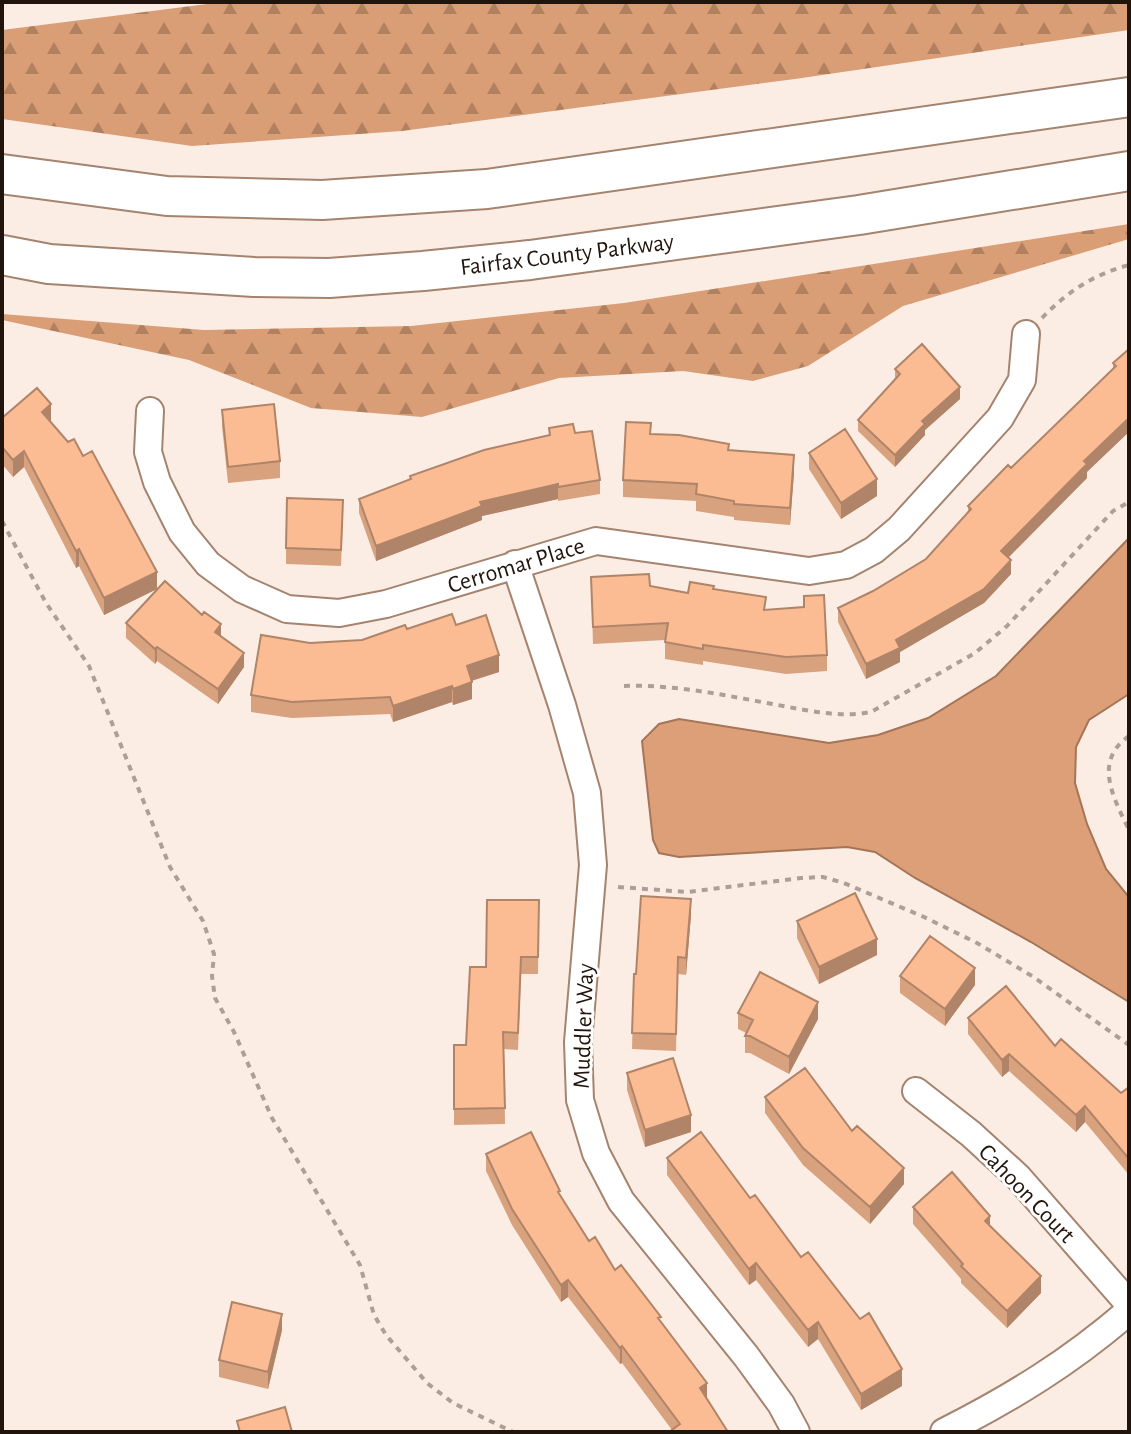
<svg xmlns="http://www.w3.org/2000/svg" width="1131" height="1434" font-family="'Alegreya Sans',sans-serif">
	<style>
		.forest { fill: url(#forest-firs) }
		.water { fill: #dc9f78; stroke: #a47558; stroke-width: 2 }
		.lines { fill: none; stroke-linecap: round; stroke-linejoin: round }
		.minor-casing { stroke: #a4836f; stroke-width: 30 }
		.highway-casing { stroke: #a4836f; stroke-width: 42 }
		.path { stroke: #ad9f96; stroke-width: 4; stroke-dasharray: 6 6; stroke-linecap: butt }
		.minor { stroke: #fff; stroke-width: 26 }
		.highway { stroke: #fff; stroke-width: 38 }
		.wall { fill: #d8a27f }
		.shaded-wall { fill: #b08468 }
		.building { fill: #fbbc94; stroke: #b08468; stroke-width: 2 }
		.labels { text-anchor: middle; stroke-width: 6; stroke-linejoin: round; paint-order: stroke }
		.street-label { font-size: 24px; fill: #20140c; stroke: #fff }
	</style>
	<defs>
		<pattern id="forest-firs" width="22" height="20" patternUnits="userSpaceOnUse" patternTransform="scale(2)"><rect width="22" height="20" fill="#da9e76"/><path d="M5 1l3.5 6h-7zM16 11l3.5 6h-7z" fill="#b0805f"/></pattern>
	</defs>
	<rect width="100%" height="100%" fill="#fcede4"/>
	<path class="forest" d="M223,2h906v28l-334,49 -393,52 -210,15 -190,-27v-89z
		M1129,224v15l-226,67 -95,60 -55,15 -70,-10 -124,7 -137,39 -111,-9 -122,-48 -187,-40v-6l202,16 207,-4 213,-23z"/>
	<path class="water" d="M1129,538v156l-40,26 -13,27 -1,36 12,41 19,45 23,28v105l-98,-60 -116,-64 -40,-26 -28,-5 -168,10 -20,-4 -6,-13 -11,-99 17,-17 20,-5 150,24 49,-8 50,-17 68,-42z"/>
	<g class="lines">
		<defs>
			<path id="minor" d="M150,411l-2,41 9,30 25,50 26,32 34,25 45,20 52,4 47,-9 210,-63 213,30 37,-6 28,-15 25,-21 101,-111 22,-38 4,-46
				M515,564l47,141 25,88 6,72 -15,177 2,58 16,53 25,48 125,155 35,48 15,28
				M916,1091l55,43 47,43 111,127
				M944,1432c69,-35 126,-70 185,-121"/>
			<path id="highway" d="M2,174l165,22 155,4 165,-11 642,-92
				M2,255l47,9 205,13 75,1 94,-7 107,-11 329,-45 270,-44"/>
		</defs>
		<use href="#minor" class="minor-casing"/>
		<use href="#highway" class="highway-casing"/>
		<path class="path" d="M1042,318c25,-26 52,-44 87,-53
			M2,521l44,82 43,63 81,201 33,54 11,33 -2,22 3,22 19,34 38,86 88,147 14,50 12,20 41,48 26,20 60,29
			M624,686c51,-2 104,10 154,19 32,6 62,13 93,7l104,-59 32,-27 106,-115 16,-9
			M1129,736c-36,25 -16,61 0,94
			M618,887l69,5 114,-14 22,-1 21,6 80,34 53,26 55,33 97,69"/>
		<use href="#minor" class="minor"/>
		<use href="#highway" class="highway"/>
	</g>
	<path class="wall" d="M1129,349l-42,123v6l-79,80 3,16 -27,29 -84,49v10l-34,17 -28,-57v-14l35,-17 53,-32 42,-46v-7l43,-38 102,-99v-6z
		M895,369l65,30 -35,31v5l-30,32 -37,-36v-11l37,-40z
		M222,410l58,51v17l-52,5 -6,-57z
		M2,418l49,3h-1l107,168 -53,26 -25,-49 -3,2 -52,-101 -11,10 -11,-13z
		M549,428l26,5 25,47v14l-42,7v-2l-76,17v4l-106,41 -17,-48v-14l51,-20v-3l139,-41z
		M651,434l78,16 65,22 -4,53 -56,-5v-3l-38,-6v-10l-73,-4v-17z
		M809,453l68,43 -36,23 -32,-50z
		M343,517l-2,49 -55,-2v-16z
		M591,577l97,16 26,-4 52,21 61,45v16l-41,3 -83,-13v4l-38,-6v-19l-72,4z
		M126,623l95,14 23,30 -26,37 -61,-43 -2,3 -29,-26z
		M456,625l43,47 -27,9v18l-19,6 -1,-3 -59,20 -3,-8 -98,4 -41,-6v-17l59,-52 52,-3 45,-11z
		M539,900l-1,74h-17l-3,76 -14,-1 1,75 -51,1v-80h12l20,-78z
		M691,915l-5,60 -8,-1 -2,77 -44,-2 2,-75h2z
		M797,921l80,34 -58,29 -22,-46z
		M900,976l75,9 -30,41 -45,-33z
		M738,1013l80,6 -29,55 -39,-21h-5v-17l1,-3 -8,-4z
		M968,1018l87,28 66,47 8,-6v88l-44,-53 -9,10 -67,-61 -7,6 -34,-43z
		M627,1073l64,59 -46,15 -18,-57z
		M765,1097l87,34 52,53 -34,40 -67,-59 -38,-52z
		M486,1154l74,41 29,46 72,81 46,77 21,33 -56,-2 -50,-67 -2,1 -52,-67 -7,5 -49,-77 -26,-54z
		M667,1158l83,40 51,59 101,129 -41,24 -43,-71 -10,8 -52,-67 -7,5 -82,-110z
		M913,1207l77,20 51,66 -34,35 -46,-45v-4l-48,-55z
		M282,1330l-14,59 -49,-12v-17z"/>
	<path class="shaded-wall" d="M960,387v12l-35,31v5l-30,32v-12l27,-34z
		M51,404v17l-9,7v-16z
		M1129,418v14l-42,40v6l-86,87v-14l83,-90z
		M24,451v16l-11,10v-17z
		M794,455v17l-4,53v-17z
		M877,479v17l-36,23v-16z
		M558,484v15l-76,17v4l-106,41v-15l104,-44z
		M79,549v17l-3,2v-17z
		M1011,560v14l-27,29 -84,49v10l-34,17v-15l30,-24z
		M157,572v17l-53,26v-17z
		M221,624v14l-6,-6z
		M157,647v14l-2,3v-15z
		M244,653v14l-26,37v-15z
		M499,655v17l-32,10v-16z
		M472,682v17l-19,6v-16z
		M452,686v16l-59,20v-16z
		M691,899v16l-5,60v-17z
		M877,939v16l-58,29v-17z
		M975,968v17l-30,41v-17z
		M818,1002v17l-29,55v-17z
		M1009,1054v17l-7,6v-17z
		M1085,1106v16l-9,10v-17z
		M691,1115v17l-46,15v-17z
		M904,1168v16l-34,40v-17z
		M990,1216v17l-5,-12z
		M756,1263v17l-7,5v-16z
		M1041,1276v17l-34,35v-17z
		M568,1280v17l-7,5v-17z
		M282,1314v16l-14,59v-17z
		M818,1322v17l-10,8v-17z
		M622,1346v17l-2,1v-16z
		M902,1369v17l-41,24v-16z
		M707,1383v17l-7,-12z"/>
	<path class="building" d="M922,344l38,43 -38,34 3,3 -30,31 -37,-35 42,-46 -5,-5z
		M1129,349v69l-45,43 3,3 -86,87 10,9 -27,29 -88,51 4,8 -34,16 -28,-56 35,-17 53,-32 45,-50 -3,-3 40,-41 3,3 105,-102 -3,-3z
		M37,388l14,16 -9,8 26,30 6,-3 9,17 9,-5 65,121 -53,26 -25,-49 -3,2 -52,-100 -11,9 -11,-13v-29z
		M274,404l6,57 -52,6 -6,-57z
		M626,422l25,1 -1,11 29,1 50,9 -1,6 66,5 -4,53 -56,-4v-3l-38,-7 1,-10 -74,-4z
		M573,424l2,9 17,-2 8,49 -42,7v-3l-78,18 2,4 -106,40 -17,-47 52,-20 -1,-3 74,-26 66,-15 -1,-7z
		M845,429l32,50 -36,24 -32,-50z
		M287,498l56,2 -2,50 -55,-2z
		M649,574l1,12 38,7 2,-11 24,4 -1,3 53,8 -2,13 40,-3v-11l20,-1 3,60 -41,2 -83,-12v4l-38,-7 3,-19 -75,4 -2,-50z
		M165,581l37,34 2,-3 17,12 -6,8 29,21 -26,36 -61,-42 -2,2 -29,-26z
		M452,614l4,11 30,-10 13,40 -32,11 5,16 -19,7 -1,-3 -59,20 -3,-9 -98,5 -41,-7 10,-60 49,8 52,-3 43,-15 2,4z
		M855,893l22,46 -58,28 -22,-46z
		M641,896l50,3 -5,59 -8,-1 -2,77 -44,-1 2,-59h2z
		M487,900h52l-1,57h-17l-3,76 -15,-1 2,76 -51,1v-64h12l4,-78h16z
		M930,936l45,32 -30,41 -45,-33z
		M760,972l58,30 -29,55 -39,-21h-5l8,-16 -15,-7z
		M1006,986l49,60 6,-7 60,54 8,-6v72l-44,-53 -9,9 -67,-61 -7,6 -34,-42z
		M673,1058l18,57 -46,15 -18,-57z
		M805,1068l47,63 5,-5 47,42 -34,39 -67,-59 -38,-51z
		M531,1132l29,59 -2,1 31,49 6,-4 20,33 6,-5 40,52 -3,1 49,65 -7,5 28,44h-59l11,-8 -58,-78 -2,2 -52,-68 -7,5 -49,-76 -26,-55z
		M701,1132l49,66 5,-3 46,62 7,-5 52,67 9,-6 33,56 -41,25 -43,-72 -10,8 -52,-67 -7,6 -82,-111z
		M952,1172l38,44 -5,5 56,55 -34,35 -46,-45 2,-2 -50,-57z
		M232,1302l50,12 -14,58 -49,-12z
		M285,1407l7,25h-52l-3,-11z"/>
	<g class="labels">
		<g class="street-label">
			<text transform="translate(567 254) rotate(-7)" y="8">Fairfax County Parkway</text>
			<text transform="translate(516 565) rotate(-17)" y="8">Cerromar Place</text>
			<text transform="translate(583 1026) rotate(-88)" y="8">Muddler Way</text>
			<text transform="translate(1027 1193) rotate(46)" y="8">Cahoon Court</text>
		</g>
	</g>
	<rect width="1131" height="1434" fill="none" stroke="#20140c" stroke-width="8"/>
</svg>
